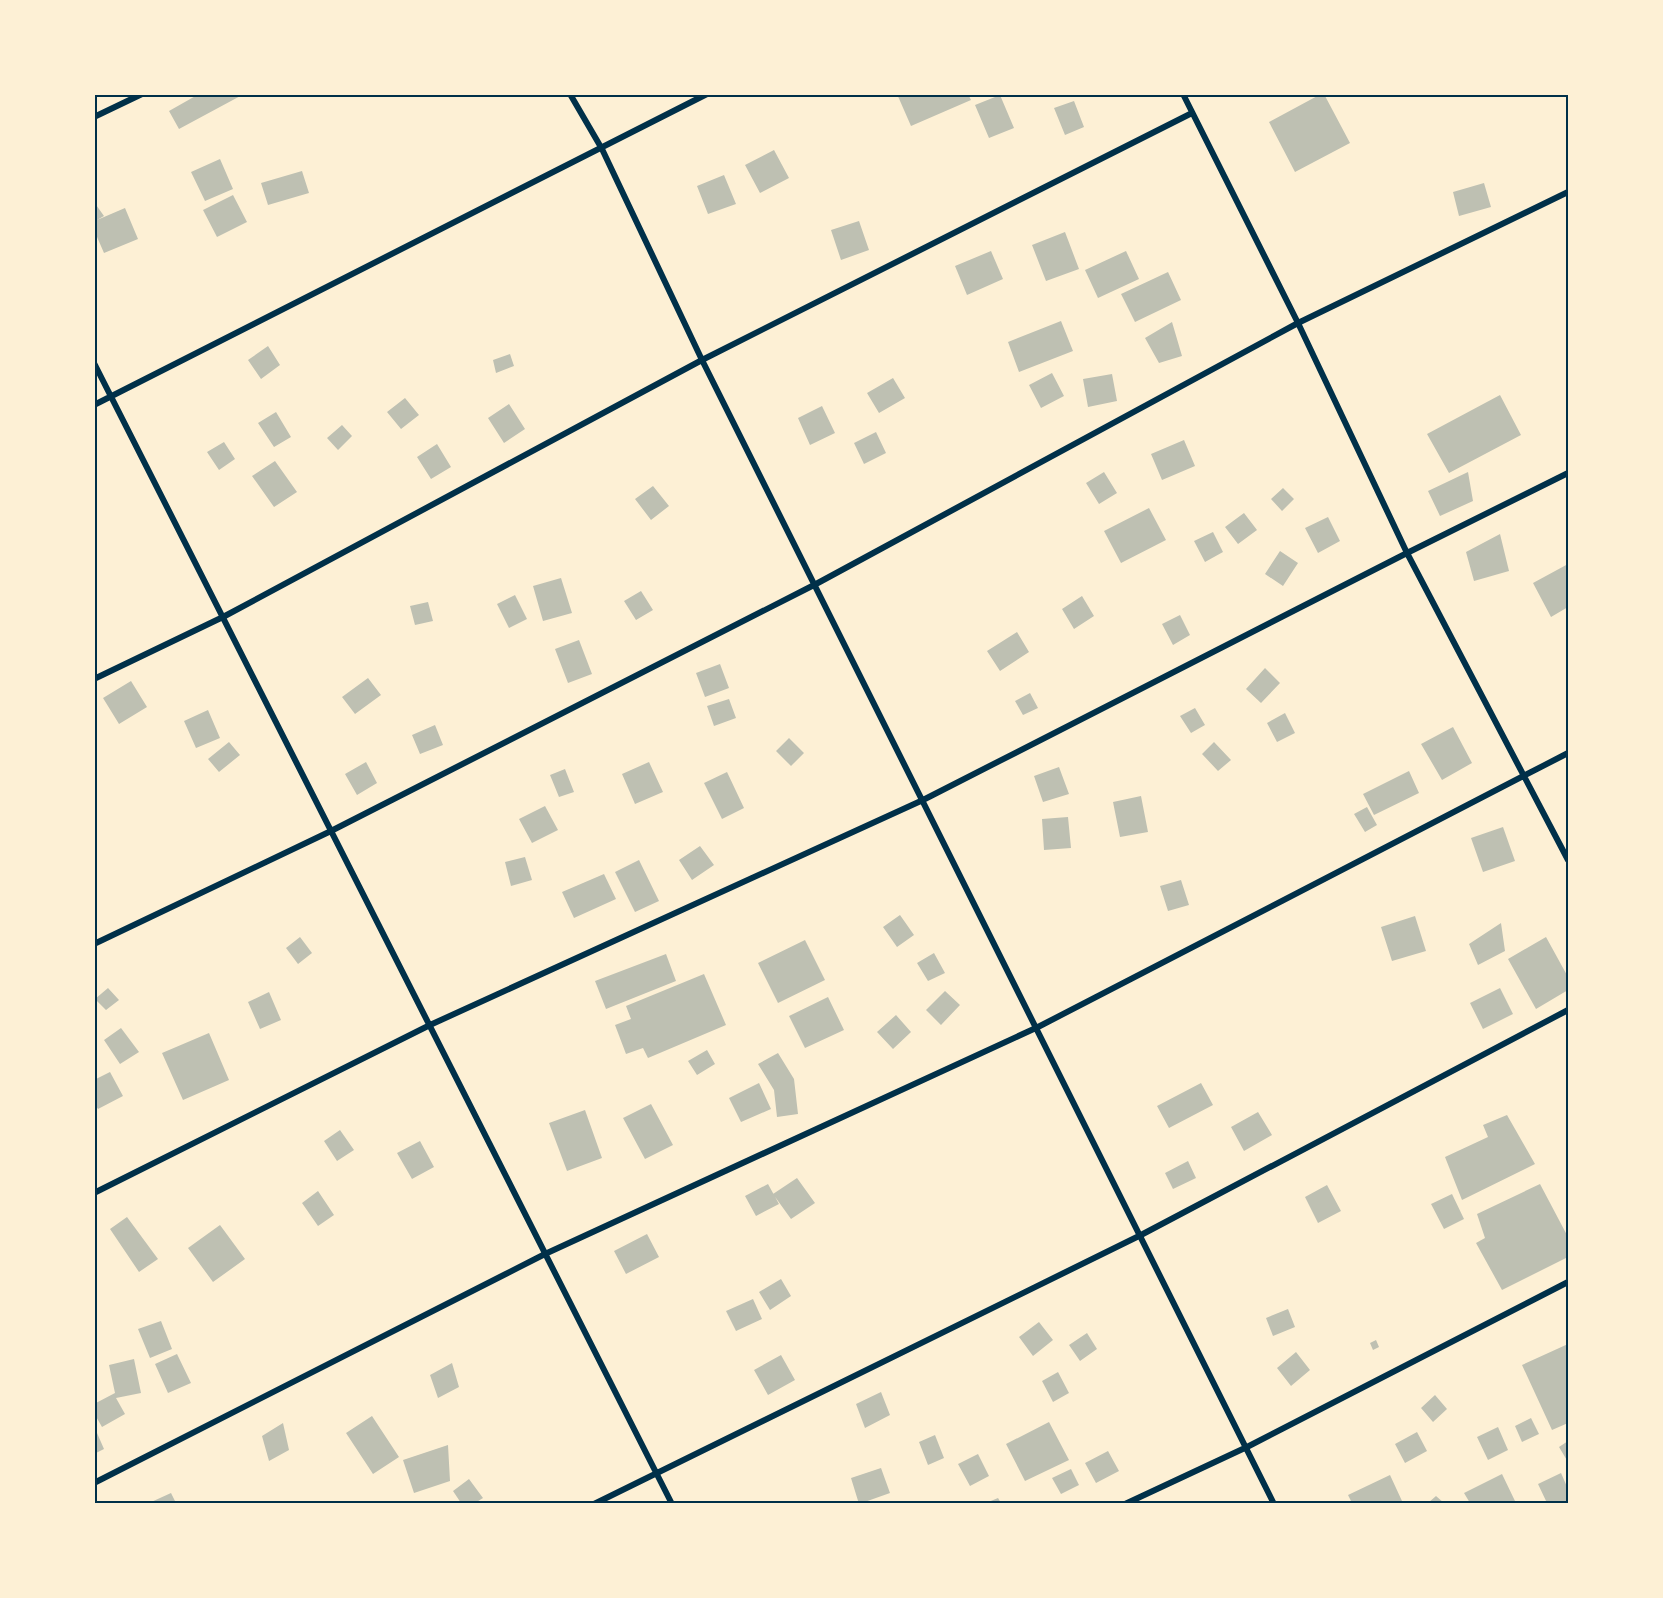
<svg xmlns="http://www.w3.org/2000/svg" width="1663" height="1598" font-family="Helvetica,sans-serif">
	<style>
		.building { fill: #bec0b2 }
		.lines { fill: none; stroke-linecap: round; stroke-linejoin: round }
		.minor { stroke: #003049; stroke-width: 6 }
		.neatline { fill: none; stroke: #003049; stroke-width: 2 }
	</style>
	<rect width="100%" height="100%" fill="#fdf0d5"/>
	<path class="building" d="M199,94h45l-65,35 -10,-18z
		M897,94h71l3,6 -60,26z
		M1321,94h3l26,49 -55,29 -26,-50z
		M1000,95l14,33 -25,10 -14,-33z
		M1074,101l10,26 -19,8 -11,-27z
		M774,150l15,28 -29,15 -15,-28z
		M220,159l13,30 -28,12 -14,-29z
		M302,171l7,22 -41,12 -7,-22z
		M724,175l12,29 -28,10 -11,-28z
		M1484,183l7,24 -32,9 -6,-24z
		M233,195l14,27 -30,15 -14,-27z
		M94,202l10,14 -7,4 28,-12 13,31 -34,14 -10,-23z
		M859,221l10,29 -28,10 -10,-30z
		M1065,232l14,37 -33,12 -14,-36z
		M991,251l12,28 -36,16 -12,-29z
		M1126,251l13,28 -41,19 -13,-28z
		M1168,272l13,28 -46,22 -14,-28z
		M1061,321l12,30 -54,21 -11,-30z
		M1172,322l10,34 -23,7 -14,-25z
		M268,346l12,19 -19,14 -13,-19z
		M510,354l4,12 -18,7 -3,-13z
		M1052,373l12,23 -23,12 -12,-23z
		M1112,374l5,27 -29,6 -5,-28z
		M893,378l12,20 -26,15 -12,-20z
		M1500,395l21,40 -72,38 -22,-39z
		M405,398l14,17 -18,14 -14,-17z
		M509,404l16,25 -21,14 -16,-25z
		M822,406l13,27 -25,12 -12,-27z
		M276,412l15,25 -17,10 -16,-24z
		M342,425l10,11 -14,14 -11,-12z
		M876,432l10,21 -22,11 -10,-21z
		M1184,440l11,26 -33,14 -11,-26z
		M224,442l11,17 -16,11 -12,-18z
		M437,444l14,23 -20,12 -14,-22z
		M275,461l22,31 -23,15 -22,-31z
		M1104,472l13,21 -18,11 -13,-21z
		M1468,472l5,29 -33,15 -12,-25z
		M653,486l16,20 -18,14 -16,-21z
		M1283,488l11,11 -12,12 -11,-12z
		M1149,508l17,32 -45,23 -17,-32z
		M1244,513l13,17 -19,14 -13,-17z
		M1328,517l12,24 -22,12 -13,-25z
		M1213,532l10,20 -18,10 -11,-21z
		M1500,534l9,37 -35,10 -8,-29z
		M1280,551l18,12 -15,23 -18,-12z
		M1568,564v43l-17,10 -18,-34z
		M561,578l11,35 -29,8 -10,-35z
		M641,591l12,19 -17,10 -12,-19z
		M515,595l12,24 -18,9 -12,-24z
		M1082,596l12,20 -20,13 -12,-20z
		M428,602l5,19 -18,4 -5,-19z
		M1180,615l10,20 -17,10 -11,-21z
		M1017,632l12,20 -29,19 -13,-20z
		M579,640l13,34 -24,9 -13,-34z
		M720,664l9,24 -24,9 -9,-24z
		M1265,668l15,15 -19,20 -15,-14z
		M368,678l13,17 -26,19 -13,-17z
		M131,681l16,26 -28,17 -16,-26z
		M1030,693l8,15 -15,7 -8,-14z
		M729,699l7,19 -22,8 -7,-20z
		M1195,708l10,17 -14,8 -11,-17z
		M208,710l12,28 -24,10 -12,-27z
		M1285,713l10,20 -18,9 -10,-19z
		M435,725l8,20 -23,9 -8,-19z
		M1453,727l19,36 -30,17 -21,-36z
		M789,738l15,15 -13,13 -15,-15z
		M229,742l11,13 -21,17 -11,-13z
		M1214,742l17,18 -13,11 -16,-17z
		M366,762l11,21 -20,12 -12,-21z
		M649,762l14,30 -28,12 -13,-30z
		M1059,767l10,27 -26,8 -9,-26z
		M565,769l9,23 -15,5 -9,-22z
		M1409,771l10,22 -45,22 -11,-21z
		M727,772l17,36 -22,11 -18,-36z
		M1141,796l7,36 -28,5 -7,-35z
		M545,806l13,24 -26,13 -13,-24z
		M1367,807l10,18 -12,7 -11,-18z
		M1068,817l3,31 -27,2 -2,-31z
		M1503,827l12,34 -32,11 -12,-34z
		M700,846l14,19 -22,15 -13,-20z
		M525,857l7,23 -21,6 -6,-24z
		M639,860l20,41 -24,11 -20,-40z
		M604,874l12,25 -42,19 -12,-26z
		M1181,880l8,25 -21,6 -8,-25z
		M900,915l14,20 -17,12 -14,-20z
		M1415,916l11,35 -34,10 -11,-34z
		M1501,923l4,28 -27,14 -9,-21z
		M300,937l12,16 -14,11 -12,-16z
		M1546,937l22,40v13l-32,19 -28,-50z
		M805,940l20,40 -47,23 -20,-40z
		M934,953l11,20 -17,8 -11,-18z
		M666,954l10,27 -70,28 -11,-28z
		M704,974l22,51 -78,33 -5,-10 -17,6 -11,-29 16,-6 -5,-13z
		M108,988l11,12 -13,10 -11,-11z
		M1500,988l13,26 -30,15 -13,-26z
		M945,991l15,14 -19,20 -15,-15z
		M269,992l12,28 -21,9 -12,-27z
		M828,997l16,33 -39,18 -16,-32z
		M896,1015l15,17 -18,17 -16,-17z
		M121,1028l18,24 -19,12 -16,-24z
		M209,1033l20,47 -46,20 -21,-47z
		M707,1050l8,14 -18,11 -9,-14z
		M778,1053l16,26 4,35 -21,3 -3,-27 -16,-26z
		M110,1072l13,24 -25,13 -4,-6v-23z
		M759,1083l12,26 -30,13 -12,-24z
		M1201,1083l12,22 -44,23 -12,-22z
		M651,1104l22,41 -28,14 -22,-41z
		M585,1110l17,48 -35,13 -18,-48z
		M1258,1112l14,23 -28,16 -13,-24z
		M1507,1115l28,49 -73,36 -17,-43 43,-20 -5,-12z
		M340,1130l14,20 -17,11 -13,-20z
		M420,1141l14,26 -22,12 -15,-26z
		M1188,1161l8,17 -23,11 -8,-16z
		M797,1178l18,25 -24,16 -18,-25z
		M768,1184l11,20 -23,12 -11,-20z
		M1540,1184l28,53v20l-66,33 -26,-47 9,-5 -8,-24z
		M1327,1185l14,26 -23,12 -13,-26z
		M318,1191l16,24 -16,11 -16,-23z
		M1452,1194l12,25 -20,10 -13,-25z
		M127,1217l31,42 -19,13 -29,-43z
		M220,1225l25,34 -32,23 -25,-34z
		M647,1234l12,23 -33,17 -12,-23z
		M781,1279l10,17 -21,14 -11,-18z
		M753,1299l9,20 -26,12 -10,-20z
		M1288,1309l7,18 -22,9 -7,-18z
		M161,1321l11,28 -22,9 -12,-29z
		M1039,1322l14,18 -20,16 -14,-19z
		M1087,1333l10,16 -17,12 -11,-16z
		M1376,1340l3,7 -6,3 -3,-7z
		M1568,1344v79l-16,7 -30,-65z
		M1296,1352l14,18 -19,16 -14,-18z
		M177,1354l14,29 -23,10 -13,-29z
		M781,1355l14,25 -27,15 -14,-25z
		M134,1359l7,34 -25,5 9,16 -23,13 -8,-14v-9l21,-11 -6,-28z
		M452,1363l7,24 -21,11 -8,-23z
		M1058,1372l11,21 -16,9 -11,-21z
		M881,1392l9,23 -25,13 -9,-24z
		M1435,1395l12,14 -14,13 -12,-14z
		M372,1416l27,41 -26,17 -27,-41z
		M1531,1418l8,16 -17,8 -7,-16z
		M1049,1422l20,38 -44,21 -19,-37z
		M283,1423l6,27 -20,11 -7,-25z
		M1498,1427l10,23 -20,10 -11,-23z
		M1417,1432l10,19 -22,12 -10,-19z
		M97,1433l7,16 -10,5v-20z
		M935,1435l9,23 -16,7 -9,-23z
		M1568,1441v21l-9,-15z
		M448,1445l2,36 -36,12 -11,-33z
		M1108,1451l11,20 -23,12 -11,-20z
		M978,1454l11,22 -19,10 -12,-22z
		M881,1468l9,25 -31,11 -8,-26z
		M1071,1469l8,16 -18,9 -9,-16z
		M1561,1473l7,16v14h-21l-9,-19z
		M1502,1474l13,27 -6,2h-39l-6,-10z
		M1390,1475l12,26 -6,2h-44l-4,-8z
		M469,1479l14,19 -8,5h-14l-8,-12z
		M171,1493l5,10h-27z
		M1436,1496l8,7h-16z
		M998,1498l3,5h-15z"/>
	<g class="lines">
		<path class="minor" d="M570,94l32,55 100,211 572,1144
			M1183,94l115,229 109,230 161,307
			M94,117l48,-23
			M94,363l578,1141
			M94,405l613,-311
			M94,679l129,-62 479,-257 490,-247
			M94,944l237,-113 485,-247 482,-261 270,-131
			M94,1193l336,-168 493,-225 484,-247 161,-80
			M94,1483l451,-229 493,-227 530,-274
			M594,1504l547,-269 427,-225
			M1125,1504l122,-57 321,-165"/>
	</g>
	<rect width="1663" height="1598" fill="none" stroke="#fdf0d5" stroke-width="192"/>
	<rect x="96" y="96" width="1471" height="1406" class="neatline"/>
</svg>
